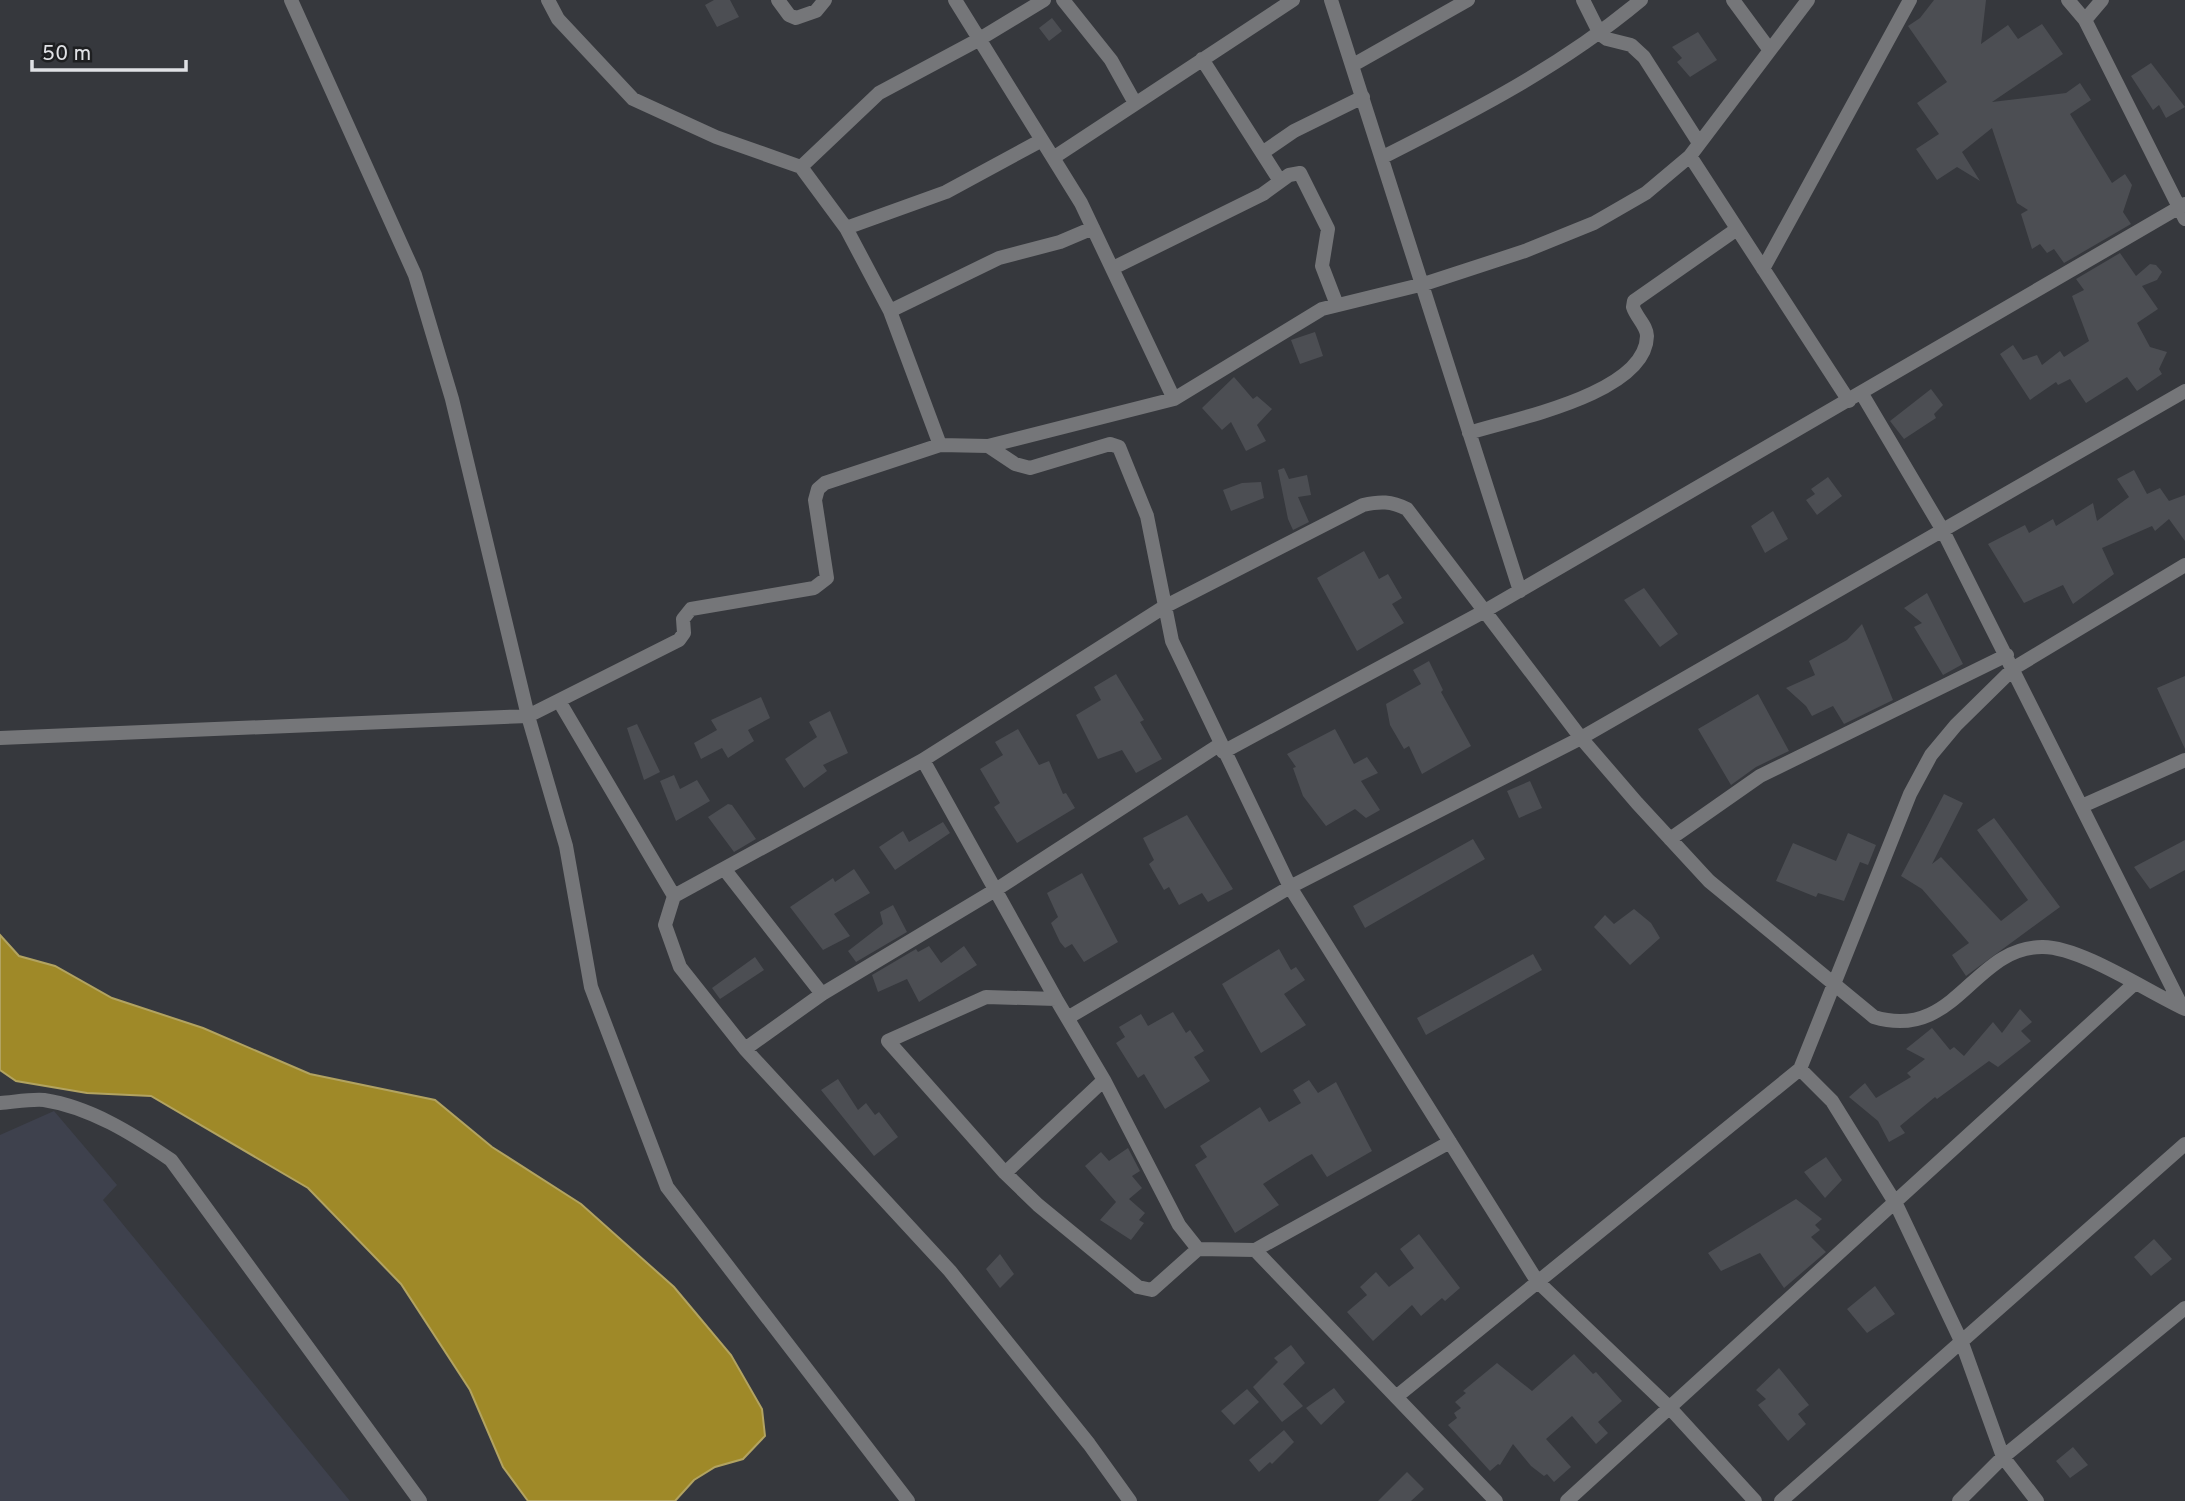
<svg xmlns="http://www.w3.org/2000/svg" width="2185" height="1501" font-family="Overpass,sans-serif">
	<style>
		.built { fill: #3e414d }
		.water { fill: #9f8928; stroke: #b2a361; stroke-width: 2 }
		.building { fill: #4c4e53 }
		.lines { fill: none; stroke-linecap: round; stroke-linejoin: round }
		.minor { stroke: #757679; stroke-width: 14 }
	</style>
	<rect width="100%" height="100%" fill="#36383d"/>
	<path class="built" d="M54,1111l63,74 -14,15 247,301h-350v-366z"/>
	<path class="water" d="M0,935l19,21 36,10 57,32 91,30 107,46 125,26 57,47 89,57 93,83 57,68 31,54 3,27 -22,23 -28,8 -21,13 -19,21h-147l-25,-34 -33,-77 -69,-106 -93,-96 -157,-92 -64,-3 -71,-12 -16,-11z"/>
	<path class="building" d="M714,0h16l9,17 -22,10 -12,-22z
		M1934,0h52l-5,44 27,-19 10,14 24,-15 21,30 -71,48 74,-9 14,-10 11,17 -21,14 42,69 13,-9 7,11 -9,27 8,12 -67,39 -10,-14 -7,4 -7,-9 -8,5 -11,-35 7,-4 -11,-7 -25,-75 -30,24 18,29 -23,-14 -20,13 -21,-31 23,-15 -22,-31 30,-21 -39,-56 12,-8z
		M1052,18l10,13 -13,10 -10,-13z
		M1698,32l19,28 -27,17 -13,-15 5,-4 -10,-11z
		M2151,63l34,44 -19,11 -7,-13 -6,5 -22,-34z
		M2120,253l16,23 14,-12 6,1 6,7 -5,8 -15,6 16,23 -21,14 13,24 17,5 -8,17 3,5 -25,17 -10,-14 -41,26 -16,-24 -12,6 -2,-3 -26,18 -30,-46 13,-9 10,15 14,-5 5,10 18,-14 4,6 25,-16 -17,-45 12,-6 -8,-11z
		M1315,332l8,24 -23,8 -9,-24z
		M1234,377l19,22 4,-3 15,13 -15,16 9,16 -20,10 -15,-29 -9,8 -20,-22z
		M1931,389l12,16 -9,9 2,4 -32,21 -14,-18z
		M1284,468l5,11 18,-4 4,20 -13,2 11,25 -16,8 -5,-11 -10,-49z
		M2134,470l13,24 13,-6 9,13 16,-6v46l-16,-22 -14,12 -3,-5 -50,22 12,26 -41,30 -10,-19 -39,18 -36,-59 37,-19 4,8 24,-14 3,7 37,-23 4,18 32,-24 -12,-18z
		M1828,477l14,19 -25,19 -11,-15 9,-6 -4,-5z
		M1261,482l3,16 -33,13 -8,-21 19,-7z
		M1773,511l15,28 -23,14 -14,-27z
		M1364,551l15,28 9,-5 14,24 -10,6 12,19 -47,28 -40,-73z
		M1644,588l34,46 -18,13 -36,-47z
		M1927,593l36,71 -20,11 -29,-48 8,-4 -18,-15z
		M1862,624l31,76 -49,24 -11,-18 -21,10 -6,-10 -20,-18 29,-13 -6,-14 38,-21z
		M1429,661l14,29 -2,2 30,54 -49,28 -13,-28 -5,3 -14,-24 -4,-21 35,-20 -8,-14z
		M1116,674l28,46 -4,2 22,37 -26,14 -14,-23 -24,9 -22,-44 25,-15 -7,-13z
		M2185,676v73l-28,-61z
		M1758,694l31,57 -33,16 -25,18 -33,-56z
		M761,697l9,21 -22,12 6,11 -26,17 -6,-10 -21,11 -7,-16 23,-13 -6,-10z
		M830,711l18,42 -25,12 4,6 -23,17 -19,-29 32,-22 -8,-15z
		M637,724l23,48 -16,8 -17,-52z
		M1018,729l21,36 10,-4 14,33 3,-1 9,15 -58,35 -23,-36 6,-4 -20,-34 23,-14 -8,-13z
		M1335,729l19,35 13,-7 11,16 -17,8 19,29 -14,8 -11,-9 -29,17 -23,-30 -10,-28 3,-1 -9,-13z
		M674,775l6,14 17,-9 13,21 -34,20 -16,-40z
		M1530,781l12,27 -23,10 -12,-27z
		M1944,794l19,9 -31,61 9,-7 60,64 27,-21 -51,-70 17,-12 66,89 -94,69 -14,-21 17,-12 -47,-54 -21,-13z
		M728,804l4,1 24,34 -22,13 -26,-35z
		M1187,815l46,74 -25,13 -6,-9 -23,12 -10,-18 -5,3 -15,-26 5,-4 -11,-22z
		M943,822l7,11 -55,37 -16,-23 24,-16 6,11z
		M1848,833l28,12 -8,20 -8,-3 -16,39 -26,-8 -2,4 -40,-16 17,-38 43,18z
		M1473,839l12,20 -120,69 -12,-22z
		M2185,840v30l-35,19 -16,-22z
		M854,869l16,24 -36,21 16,22 -27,14 -33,-43 43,-29 2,4z
		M1082,873l36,69 -34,20 -12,-18 -7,4 -5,-6 -9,-19 7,-6 -11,-24z
		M893,905l14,27 -51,30 -8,-11 35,-27 -3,-12z
		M1634,909l17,14 9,15 -30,27 -36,-38 11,-12 9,9z
		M929,946l12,17 23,-17 13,19 -58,37 -12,-23 -29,13 -6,-17 44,-26 2,3z
		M1279,949l12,21 5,-3 9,13 -21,14 22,31 -45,28 -39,-69z
		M1533,954l9,16 -116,65 -9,-17z
		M755,957l9,13 -44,29 -8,-11z
		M2020,1009l12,13 -11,9 10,10 -33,26 -9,-6 -52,38 -2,-2 -35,29 5,7 -16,9 -11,-21 -29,-24 16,-14 11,15 35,-21 -4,-4 18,-14 -19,-10 26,-21 18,22 4,-3 10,9 29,-34 9,11z
		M1173,1012l13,21 4,-3 14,21 -10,6 16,24 -45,28 -21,-35 -6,4 -22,-35 9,-6 -6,-10 22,-13 7,12z
		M838,1079l20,31 8,-7 9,12 4,-3 19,25 -24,19 -53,-66z
		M1309,1080l9,13 18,-11 36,69 -45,26 -15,-23 -6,3 -43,27 16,21 -44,28 -40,-68 12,-8 -7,-11 60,-39 9,15 32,-19 -8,-13z
		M1128,1148l12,23 -8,5 10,12 -13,11 16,14 -6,7 5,3 -13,17 -31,-20 16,-18 -31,-36 16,-14 8,9z
		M1826,1157l16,23 -17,18 -21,-26z
		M1796,1199l26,20 -7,6 5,5 -9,7 15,15 -42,36 -24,-35 -39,18 -13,-18z
		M1419,1234l41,54 -15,13 -3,-3 -21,18 -9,-11 -39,36 -26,-29 20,-17 -7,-8 16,-15 13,15 25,-19 -14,-19z
		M2154,1239l18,20 -21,17 -17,-19z
		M1000,1254l14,20 -14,14 -14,-19z
		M1875,1286l20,28 -28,19 -20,-24z
		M1291,1345l14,18 -22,21 20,22 -21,16 -29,-35 25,-25 -4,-4z
		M1574,1354l19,20 3,-2 26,29 -24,21 10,11 -12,11 -24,-28 -26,23 25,28 -17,15 -7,-8 -3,2 -13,-10 -18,-22 -13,21 -2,-1 -8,7 -42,-46 9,-7 -3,-5 7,-5 -6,-6 11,-9 -3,-2 34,-28 35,28z
		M1779,1368l30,37 -11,9 8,10 -18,17 -30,-36 8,-6 -10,-9z
		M1334,1388l11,14 -24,23 -15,-17z
		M1247,1389l12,13 -25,23 -13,-14z
		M1284,1430l10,12 -22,22 -2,-2 -11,10 -10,-12z
		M2073,1447l15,18 -18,13 -14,-17z
		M1407,1472l17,17 -13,12h-33z"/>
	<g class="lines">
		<path class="minor" d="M291,0l124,275 37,124 76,317 38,130 25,141 76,200 241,314
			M548,0l10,19 75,80 83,38 85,30 45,61 44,83 50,134 48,1 186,-47 148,-90 102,-25 101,-33 69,-28 52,-30 44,-37 118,-156
			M778,0l11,15 7,3 20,-7 9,-11
			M955,0l126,203 93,196
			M1063,0l48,60 24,43
			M1331,0l189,591
			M1583,0l17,34 7,5 24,6 13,12 55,86
			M1733,0l36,49
			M2068,0l17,20 100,199
			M2085,20l17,-20
			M1202,59l78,122
			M1353,65l115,-65
			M1262,153l32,-22 69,-34
			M1690,156l159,245
			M1383,157c91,-46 179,-91 258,-157
			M1053,158l240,-158
			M801,167l78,-74 99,-53 66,-40
			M846,228l100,-36 96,-52
			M1113,268l150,-74 26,-19 11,-2 28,56 -6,37 15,39
			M1763,269l147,-269
			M890,311l109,-53 61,-16 33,-14
			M1862,394l80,135 240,478
			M1469,433c44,-14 177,-39 178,-97 0,-10 -11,-19 -14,-29l1,-6 103,-72
			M988,446l27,18 15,4 80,-24 9,3 28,69 25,125 118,246 247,394 132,126 86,94
			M559,701l115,195
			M0,738l528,-22 151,-76 5,-7 -1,-14 8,-10 123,-21 13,-10 -12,-78 3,-11 7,-6 115,-38
			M1223,752l260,-140 702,-408
			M923,760l133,239 48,81 -99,93
			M2082,806l103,-46
			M1670,839l90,-63 247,-121
			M725,870l97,124
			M1056,999l-70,-2 -98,44 117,132 33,32 100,82 14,3 46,-41
			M1069,1017l221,-130 291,-149 604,-347
			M745,1049l77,-55 175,-105 222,-144
			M1800,1069l32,32 64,103 66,139 41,114 34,44
			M1104,1080l75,145 19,24 57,1 195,-108
			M0,1103c14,-1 30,-4 44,-3 46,7 89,34 127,60l249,341
			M1255,1250l241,251
			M1396,1397l404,-328 110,-275 21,-39 25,-30 58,-57 171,-103
			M1130,1501l-41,-57 -139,-173 -205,-222 -65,-82 -15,-42 9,-29 249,-136 241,-153 199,-102c17,-4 28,-4 44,4l174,229 56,65 72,78 165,136c82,25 99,-71 169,-70 38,0 105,45 142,62
			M1567,1501l567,-517
			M1781,1501l404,-357
			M1959,1501l44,-44 182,-149"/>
	</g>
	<path d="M32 60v10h154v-10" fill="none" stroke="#e0e1e5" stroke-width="3.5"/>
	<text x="42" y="60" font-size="21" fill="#e0e1e5" stroke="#1e1f21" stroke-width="5" paint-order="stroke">50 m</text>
</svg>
